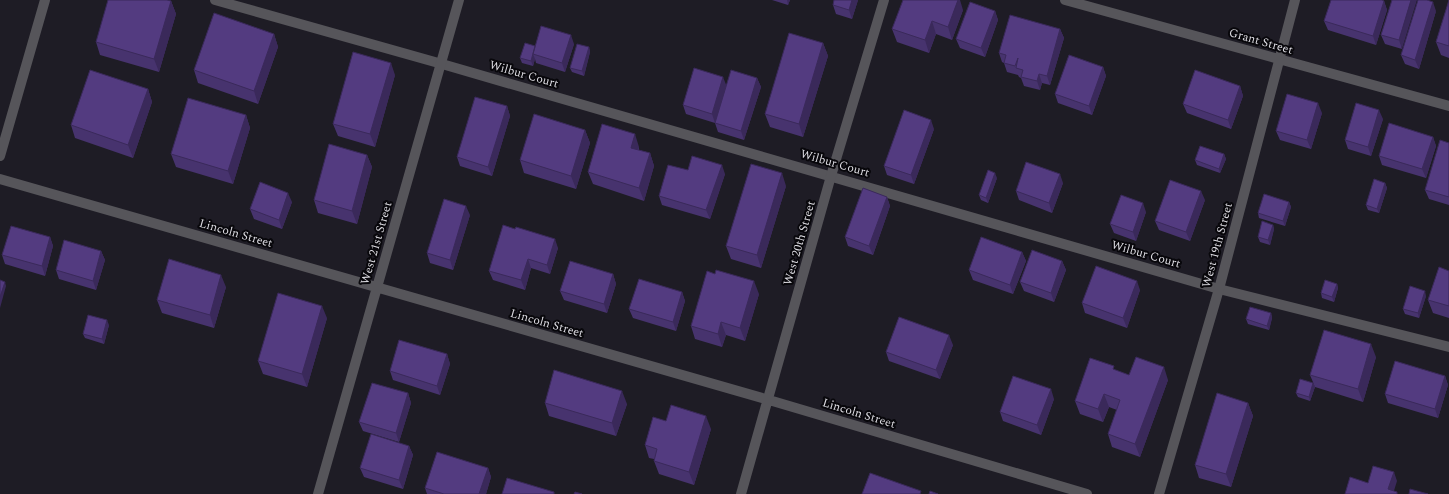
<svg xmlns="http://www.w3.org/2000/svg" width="1449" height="494" font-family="Spectral,serif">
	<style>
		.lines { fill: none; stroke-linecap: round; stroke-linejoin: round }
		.service { stroke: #56555a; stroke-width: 10 }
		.minor { stroke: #56555a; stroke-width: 10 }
		.wall { fill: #47336e }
		.shaded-wall { fill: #3a295a }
		.building { fill: #533b80; stroke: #3a295a }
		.labels { text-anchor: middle; stroke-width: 4; stroke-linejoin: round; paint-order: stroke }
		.street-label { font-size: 12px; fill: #dcdbe1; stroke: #08070b }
	</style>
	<rect width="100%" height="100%" fill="#1e1c25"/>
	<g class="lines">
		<path class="service" d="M215,0l227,64 777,225 230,58"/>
		<path class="minor" d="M1065,0l384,106
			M0,156l45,-156
			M0,179l769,221 318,94
			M318,494l141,-494
			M741,494l90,-318 53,-176
			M1159,494l60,-205 76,-289"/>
	</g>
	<path class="wall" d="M772,0h18l-2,5z
		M858,0l-6,19 -16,-5 -3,-9z
		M1392,0l10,49 -17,-5 -4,-9z
		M1449,0v58l-8,-3 -5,-13z
		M171,1l5,13 -17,58 -59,-17 -4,-13z
		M1384,1l3,9 -11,35 -48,-15 -4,-9z
		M963,10l-11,30 -16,-6 -7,19 -32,-11 -5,-13z
		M995,11l3,9 -13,37 -25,-9 -4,-9z
		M1436,11l-17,58 -14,-5 -4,-9z
		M1060,29l4,9 -14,47 -8,-2 -2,7 -16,-4 -3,-8 -2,-1 -1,-2 -11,-3 -3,-9 -2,-1 -3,-9z
		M274,34l4,13 -20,57 -60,-21 -4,-13z
		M823,43l5,13 -25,81 -33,-10 -5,-13z
		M574,44l-9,28 -29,-9 -1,-4 -2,7 -11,-3 -2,-5 15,-12z
		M589,47l1,5 -6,24 -12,-4 -2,-4z
		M1103,67l3,9 -14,39 -34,-12 -3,-9z
		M395,75l-20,72 -37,-11 -5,-12z
		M757,78l4,9 -17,53 -26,-8 -3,-9 -29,-9 -3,-9 43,-20z
		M1240,86l3,10 -12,33 -44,-16 -4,-9z
		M148,89l4,13 -19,56 -58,-20 -4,-13z
		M507,106l3,10 -18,60 -32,-10 -3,-9z
		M1322,113l-11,36 -31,-9 -4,-9z
		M246,115l4,13 -17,56 -57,-17 -5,-13z
		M1383,119l-12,37 -23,-7 -3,-9z
		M934,129l-20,55 -27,-9 -3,-9z
		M585,130l5,13 -14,46 -52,-16 -4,-13z
		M1433,137l3,9 -10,32 -44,-13 -3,-9z
		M1449,143v62l-20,-6 -4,-9z
		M639,147v3l11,3 4,13 -10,35 -51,-17 -5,-12z
		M1224,154l2,5 -6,14 -23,-8 -2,-5z
		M367,155l5,12 -15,57 -39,-11 -4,-13z
		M688,170l37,4 -15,45 -48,-14 -3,-9z
		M997,178l-9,25 -7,-3 -2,-5z
		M1063,183l-11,30 -33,-13 -3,-9z
		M1385,183l2,5 -8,25 -11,-3 -2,-5z
		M786,186l-25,82 -30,-9 -5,-13z
		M887,197l3,9 -17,49 -25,-9 -3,-9z
		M1205,200l-15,41 -31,-11 -4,-9z
		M292,202l-10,27 -28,-10 -4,-10z
		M1289,202l2,5 -6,19 -26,-8 -1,-5z
		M1146,212l-10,29 -22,-8 -4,-9z
		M470,215l-17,55 -23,-7 -3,-10z
		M1273,225l1,4 -4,16 -10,-3 -2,-5z
		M515,229l43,19 -8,26 -19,-6 -6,22 -32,-10 -4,-9z
		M50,237l3,9 -8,30 -40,-12 -3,-9z
		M101,251l4,9 -9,30 -37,-11 -3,-9z
		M1022,252l4,9 -13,33 -40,-14 -4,-10z
		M1062,261l4,9 -12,32 -30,-11 -4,-9z
		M1449,271v47l-16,-5 -5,-13z
		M613,274l3,10 -9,29 -43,-13 -4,-9z
		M1337,284l1,4 -4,14 -12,-4 -1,-5z
		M226,287l-12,41 -52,-15 -5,-13z
		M1140,290l-13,38 -42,-15 -3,-10z
		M682,292l3,9 -9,30 -43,-13 -4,-9z
		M759,294l-14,47 -19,-6 -4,12 -27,-8 -4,-13z
		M1426,296l-7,22 -14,-4 -2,-5z
		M1271,313l1,5 -3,12 -21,-6 -2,-5z
		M327,318l-20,69 -44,-13 -5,-13z
		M109,325l-5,19 -19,-6 -2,-4z
		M953,345l-13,34 -51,-18 -3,-9z
		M447,354l3,10 -10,31 -47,-15 -3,-9z
		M1376,357l-13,45 -48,-15 -5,-12z
		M1115,370l14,5 39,5 -28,77 -28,-10 -4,-13 9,-24 -8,-3 -6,15 -23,-8 -5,-13z
		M1445,376l3,9 -10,33 -50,-15 -3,-9z
		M1313,383l2,4 -5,14 -12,-4 -2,-4z
		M408,393l3,10 -12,39 -36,-11 -4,-9z
		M1054,399l-13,36 -38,-14 -3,-9z
		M545,403l82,1 -11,32 -67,-20z
		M1248,403l5,13 -22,71 -32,-9 -4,-13z
		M666,421l45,8 -17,56 -35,-11 -5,-13v-2l-5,-1 -4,-13z
		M409,446l4,9 -10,34 -39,-12 -4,-9z
		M488,468l3,9 -5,17h-59l-2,-6z"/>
	<path class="shaded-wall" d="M787,0h3l-2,5z
		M852,0h6l-6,19 -3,-9z
		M958,0h2l3,10 -11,30 -4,-13z
		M1411,0h6l-15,49 -3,-9z
		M171,1l5,13 -17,58 -5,-13z
		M1384,1l3,9 -11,35 -3,-9z
		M1433,2l3,9 -17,58 -4,-9z
		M995,11l3,9 -13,37 -4,-9z
		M932,21l4,13 -7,19 -4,-13z
		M1060,29l4,9 -14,47 -3,-9z
		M274,34l4,13 -20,57 -4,-13z
		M571,35l3,9 -9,28 -3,-9z
		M823,43l5,13 -25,81 -4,-13z
		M589,47l1,5 -6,24 -2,-5z
		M533,54l2,5 -2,7 -2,-5z
		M391,63l4,12 -20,72 -5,-13z
		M1103,67l3,9 -14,39 -3,-9z
		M1039,74l3,9 -2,7 -3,-9z
		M723,77l4,10 -12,36 -3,-9z
		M757,78l4,9 -17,53 -3,-9z
		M1240,86l3,10 -12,33 -3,-9z
		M148,89l4,13 -19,56 -5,-13z
		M1318,103l4,10 -11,36 -4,-9z
		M507,106l3,10 -18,60 -4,-9z
		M1379,110l4,9 -12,37 -3,-9z
		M246,115l4,13 -17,56 -5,-13z
		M931,120l3,9 -20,55 -3,-9z
		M585,130l5,13 -14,46 -5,-13z
		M635,134l4,13 -4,14 -4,-13z
		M1433,137l3,9 -10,32 -4,-9z
		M650,153l4,13 -10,35 -5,-13z
		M1224,154l2,5 -6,14 -1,-4z
		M367,155l5,12 -15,57 -5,-13z
		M722,165l3,9 -15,45 -4,-9z
		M782,173l4,13 -25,82 -4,-13z
		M995,173l2,5 -9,25 -2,-5z
		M1060,174l3,9 -11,30 -3,-10z
		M1385,183l2,5 -8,25 -2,-4z
		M1201,191l4,9 -15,41 -4,-9z
		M288,193l4,9 -10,27 -3,-9z
		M887,197l3,9 -17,49 -4,-9z
		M1289,202l2,5 -6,19 -2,-5z
		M1143,203l3,9 -10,29 -3,-9z
		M466,206l4,9 -17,55 -3,-10z
		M1273,225l1,4 -4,16 -2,-5z
		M50,237l3,9 -8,30 -3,-10z
		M555,239l3,9 -8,26 -3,-9z
		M101,251l4,9 -9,30 -3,-9z
		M1022,252l4,9 -13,33 -3,-9z
		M528,259l3,9 -6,22 -4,-10z
		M1062,261l4,9 -12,32 -3,-9z
		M613,274l3,10 -9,29 -3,-9z
		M221,275l5,12 -12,41 -4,-13z
		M754,281l5,13 -14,47 -5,-13z
		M1137,281l3,9 -13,38 -4,-10z
		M5,282l1,4 -6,22v-11z
		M1337,284l1,4 -4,14 -2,-5z
		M1425,291l1,5 -7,22 -1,-5z
		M682,292l3,9 -9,30 -3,-9z
		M322,306l5,12 -20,69 -5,-13z
		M1271,313l1,5 -3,12 -2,-4z
		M107,320l2,5 -5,19 -2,-5z
		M721,322l5,13 -4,12 -4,-13z
		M949,335l4,10 -13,34 -4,-9z
		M1371,344l5,13 -13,45 -5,-13z
		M447,354l3,10 -10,31 -3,-9z
		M1164,367l4,13 -28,77 -5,-13z
		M1445,376l3,9 -10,33 -3,-9z
		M1313,383l2,4 -5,14 -1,-4z
		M1051,389l3,10 -13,36 -4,-10z
		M622,391l5,13 -11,32 -4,-13z
		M408,393l3,10 -12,39 -3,-9z
		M1104,394l5,13 -6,15 -5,-13z
		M1248,403l5,13 -22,71 -5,-13z
		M706,416l5,13 -17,56 -5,-13z
		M409,446l4,9 -10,34 -4,-9z
		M488,468l3,9 -5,17h-7z
		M1394,472l3,9 -4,13 -5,-5z"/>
	<path class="building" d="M108,0h59l4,1 -17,58 -58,-17z
		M834,0h18l-3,10 -16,-5z
		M903,0h55l-10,27 -16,-6 -7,19 -33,-11z
		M1331,0h51l2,1 -11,35 -49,-15z
		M1392,0h19l-12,40 -18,-5z
		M1418,0h9l6,2 -18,58 -14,-5z
		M1449,0v46l-13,-4z
		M970,2l25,9 -14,37 -25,-9z
		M214,13l60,21 -20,57 -60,-21z
		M1010,15l50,14 -13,47 -8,-2 -2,7 -16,-4 2,-7 -7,-2 2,-10 -3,8 -11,-3 2,-8 -7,-2z
		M541,26l30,9 -9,28 -29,-9z
		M789,33l34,10 -24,81 -34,-10z
		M525,43l10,3 -4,15 -11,-3z
		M577,44l12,3 -7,24 -12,-3z
		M353,52l38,11 -21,71 -37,-10z
		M1069,55l34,12 -14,39 -34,-12z
		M694,68l29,9 -11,37 -29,-9z
		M90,70l58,19 -20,56 -57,-20z
		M731,70l26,8 -16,53 -26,-8z
		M1195,70l45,16 -12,34 -45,-16z
		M1287,94l31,9 -11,37 -31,-9z
		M475,97l32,9 -19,61 -31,-10z
		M188,98l58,17 -18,56 -57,-17z
		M1356,103l23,7 -11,37 -23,-7z
		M904,110l27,10 -20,55 -27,-9z
		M534,114l51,16 -14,46 -51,-16z
		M1389,123l44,14 -11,32 -43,-13z
		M602,124l33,10 -4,14 19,5 -11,35 -51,-16z
		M1440,140l9,3v54l-24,-7z
		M329,144l38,11 -15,56 -38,-11z
		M1200,146l24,8 -5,15 -24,-9z
		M692,156l30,9 -16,45 -47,-14 9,-31 20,5z
		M1026,162l34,12 -11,29 -33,-12z
		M751,164l31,9 -25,82 -31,-9z
		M988,170l7,3 -9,25 -7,-3z
		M1374,179l11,4 -8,26 -11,-4z
		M1170,180l31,11 -15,41 -31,-11z
		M260,182l28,11 -9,27 -29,-11z
		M863,188l24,9 -18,49 -24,-9z
		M1264,194l25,8 -6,19 -25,-8z
		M1121,195l22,8 -10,29 -23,-8z
		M444,199l22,7 -16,54 -23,-7z
		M1262,221l11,4 -5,15 -10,-3z
		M503,225l12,4 1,-2 39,12 -8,26 -19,-6 -7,21 -32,-9z
		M11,226l39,11 -8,29 -40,-11z
		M981,237l41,15 -12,33 -41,-15z
		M64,240l37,11 -8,30 -37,-11z
		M1032,250l30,11 -11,32 -31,-11z
		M169,259l52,16 -11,40 -53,-15z
		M570,261l43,13 -9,30 -44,-13z
		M1096,266l41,15 -14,37 -41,-15z
		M1439,267l10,4v35l-21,-6z
		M716,270l38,11 -14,47 -19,-6 -3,12 -27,-8 16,-55 8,3z
		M639,279l43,13 -9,30 -44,-13z
		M0,280l5,2 -5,15z
		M1325,280l12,4 -5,13 -11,-4z
		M1410,286l15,5 -7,22 -15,-4z
		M278,293l44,13 -20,68 -44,-13z
		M1250,307l21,6 -4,13 -21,-7z
		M88,315l19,5 -5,19 -19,-5z
		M899,317l50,18 -13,35 -50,-18z
		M1324,330l47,14 -13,45 -48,-14z
		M399,340l48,14 -10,32 -47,-15z
		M1136,357l28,10 -29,77 -27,-10 12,-34 -16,-6 -6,15 -23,-8 15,-43 24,8 -1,3 16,6z
		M1395,361l50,15 -10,33 -50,-15z
		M554,370l68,21 -10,32 -67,-20z
		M1013,376l38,13 -14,36 -37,-13z
		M1300,379l13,4 -4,14 -13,-4z
		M372,383l36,10 -12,40 -37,-11z
		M1217,393l31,10 -22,71 -31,-9z
		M671,405l35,11 -17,56 -35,-11 3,-12 -12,-4 8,-28 13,4z
		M371,434l38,12 -10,34 -39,-12z
		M437,452l51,16 -9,26h-35l-19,-6z
		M1373,466l21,6 -6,17 9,3v2h-52l5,-17 18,6z
		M870,473l51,18 -1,3h-58z
		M507,478l47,14v2h-52z
		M1410,489l18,5h-19z
		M930,491l8,3h-9z
		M575,492l7,2h-8z"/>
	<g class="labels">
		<g class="street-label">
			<text transform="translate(1261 41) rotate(16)" y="4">Grant Street</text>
			<text transform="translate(524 74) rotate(16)" y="4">Wilbur Court</text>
			<text transform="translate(835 163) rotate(16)" y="4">Wilbur Court</text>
			<text transform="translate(236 233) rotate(16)" y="4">Lincoln Street</text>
			<text transform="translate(376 243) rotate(-74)" y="4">West 21st Street</text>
			<text transform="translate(799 243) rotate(-74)" y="4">West 20th Street</text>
			<text transform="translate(1217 245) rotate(-75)" y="4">West 19th Street</text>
			<text transform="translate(1146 254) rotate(16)" y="4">Wilbur Court</text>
			<text transform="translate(547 323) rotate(16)" y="4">Lincoln Street</text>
			<text transform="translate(859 413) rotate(17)" y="4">Lincoln Street</text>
		</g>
	</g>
</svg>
